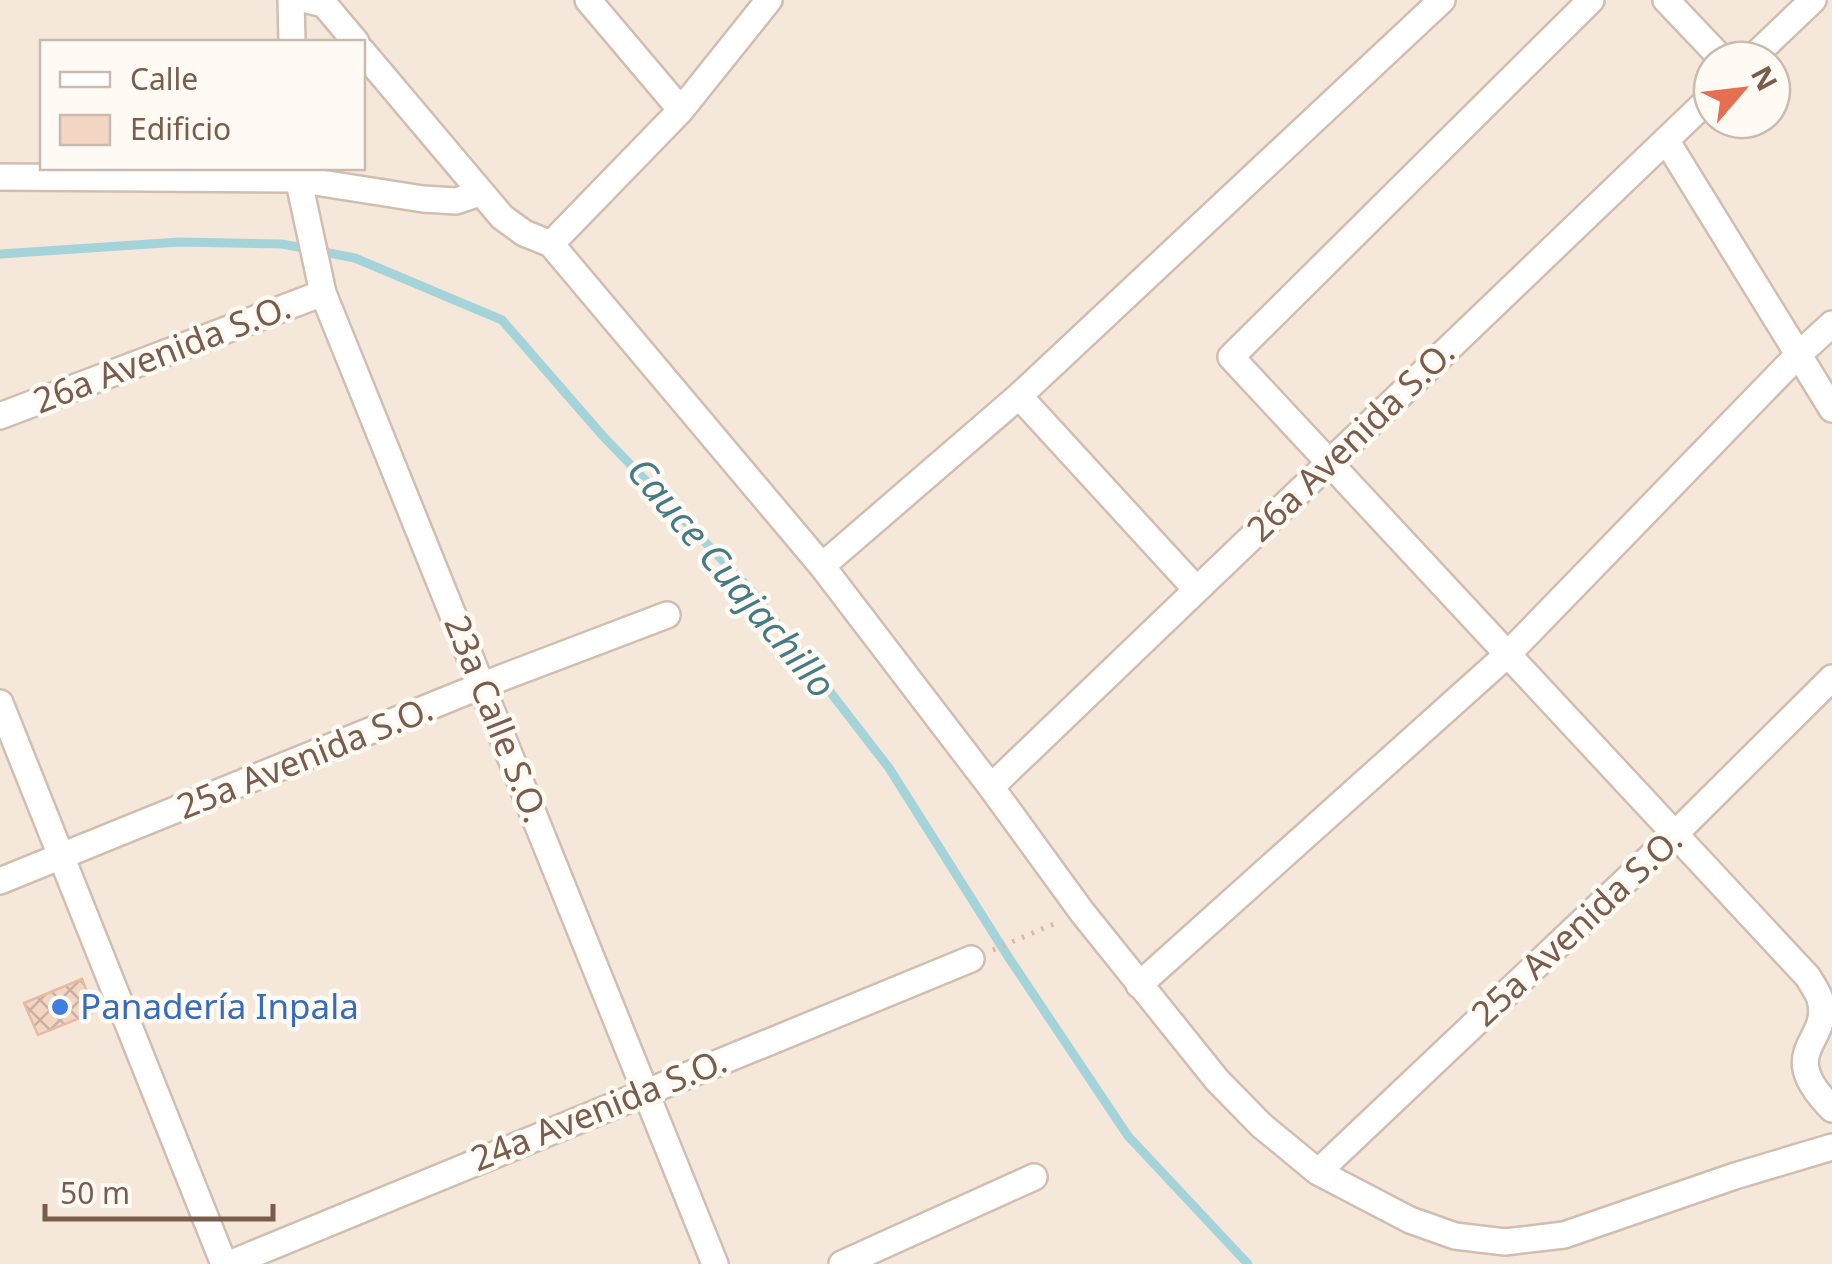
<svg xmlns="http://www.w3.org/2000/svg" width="1832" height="1264" font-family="'Noto Sans',sans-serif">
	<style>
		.residential { fill: #f5e8da; fill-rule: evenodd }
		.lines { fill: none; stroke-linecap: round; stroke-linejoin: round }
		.stream { stroke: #a5d3da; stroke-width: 9 }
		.building { fill: url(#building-cross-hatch); stroke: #e6bba3; stroke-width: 2.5 }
		.minor-casing { stroke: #d1beb0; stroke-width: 30 }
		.path { stroke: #d9b8a5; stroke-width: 5; stroke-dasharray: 2.5 8; stroke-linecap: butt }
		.minor { stroke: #fff; stroke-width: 25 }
		.shop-dot { fill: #3f7fe0; stroke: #fffaf3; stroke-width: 4 }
		.labels { text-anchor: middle; stroke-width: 9; stroke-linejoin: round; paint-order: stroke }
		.street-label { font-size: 35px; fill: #7a5c4d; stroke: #fffaf3 }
		.shop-label { font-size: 35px; fill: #366cbe; stroke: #fffaf3; text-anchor: start }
		.water-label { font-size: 38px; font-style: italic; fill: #437c86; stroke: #fffaf3 }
	</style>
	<defs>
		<pattern id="building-cross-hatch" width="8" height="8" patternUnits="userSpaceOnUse" patternTransform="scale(2.5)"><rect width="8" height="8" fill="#f3d5c3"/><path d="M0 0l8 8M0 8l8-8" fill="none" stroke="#cab0a1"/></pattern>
	</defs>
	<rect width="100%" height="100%" fill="#fdf6ec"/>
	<path class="residential" d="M0,0h1832v1264h-1832zM42,42h320v126h-320zM1712,60h60v60h-60z"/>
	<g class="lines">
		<path class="stream" d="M0,254l179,-12 103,2 73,14 147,62 100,115 150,156 137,177 120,190 119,178 120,128"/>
	</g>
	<path class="building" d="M82,979l13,33 -57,23 -14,-32z"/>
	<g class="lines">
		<defs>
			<path id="minor" d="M291,0l1,42
				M307,0l17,4 32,38
				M588,0l93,110
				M1591,0l-360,357 577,620c4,7 10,15 12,22 12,45 -47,50 12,110
				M1666,0l57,60
				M362,51l140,166 22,16 27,11 271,322 169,221 91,125 135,168 44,45 57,47 92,48 45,16 50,6 59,-7 171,-59 97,-29
				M1750,60l63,-60
				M1666,140l166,269
				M296,168l27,125 392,971
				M0,177l296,2 127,20 33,2 24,-8
				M551,244l130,-134 88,-110
				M1019,396l177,193
				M0,416l323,-123
				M822,566l197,-170 423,-396
				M0,703l224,561
				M991,787l721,-691
				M0,881l483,-196 184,-70
				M1139,985l370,-332 288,-297 35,-32
				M1318,1172l358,-339 156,-155
				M229,1264l742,-305
				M842,1264l192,-87"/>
		</defs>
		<use href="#minor" class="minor-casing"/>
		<path class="path" d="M993,950l63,-27"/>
		<use href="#minor" class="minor"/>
	</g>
	<circle class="shop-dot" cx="60" cy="1007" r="10"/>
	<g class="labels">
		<g class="street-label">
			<text transform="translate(162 354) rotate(-21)" y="12">26a Avenida S.O.</text>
			<text transform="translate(1351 441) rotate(-44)" y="12">26a Avenida S.O.</text>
			<text transform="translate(496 719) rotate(68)" y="12">23a Calle S.O.</text>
			<text transform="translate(305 758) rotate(-22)" y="12">25a Avenida S.O.</text>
			<text transform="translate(1577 927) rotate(-43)" y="12">25a Avenida S.O.</text>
			<text transform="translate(599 1110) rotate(-22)" y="12">24a Avenida S.O.</text>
		</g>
		<g class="shop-label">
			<text x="80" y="1019">Panadería Inpala</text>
		</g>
		<g class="water-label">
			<text transform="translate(731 578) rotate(50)" y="13">Cauce Cuajachillo</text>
		</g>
	</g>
	<rect x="40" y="40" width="325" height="130" fill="#fffaf3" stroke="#cabbb1" stroke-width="2.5"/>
	<rect x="60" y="72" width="50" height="15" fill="#ffffff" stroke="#cabbb1" stroke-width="2.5"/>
	<text x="130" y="90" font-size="30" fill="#7a5c4d">Calle</text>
	<rect x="60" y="115" width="50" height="30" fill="#f3d5c3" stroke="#cabbb1" stroke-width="2.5"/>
	<text x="130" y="140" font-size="30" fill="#7a5c4d">Edificio</text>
	<g transform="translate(1742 90) rotate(62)"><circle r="48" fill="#fffaf3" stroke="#cabbb1" stroke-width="2.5"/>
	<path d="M0-8L18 38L0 25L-18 38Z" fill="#e76f51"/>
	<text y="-15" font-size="28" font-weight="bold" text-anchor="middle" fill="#7a5c4d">N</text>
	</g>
	<path d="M45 1204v15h228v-15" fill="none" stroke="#7a5c4d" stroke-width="5"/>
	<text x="60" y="1204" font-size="30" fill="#7a5c4d" stroke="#fffaf3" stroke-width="8" paint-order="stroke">50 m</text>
</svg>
